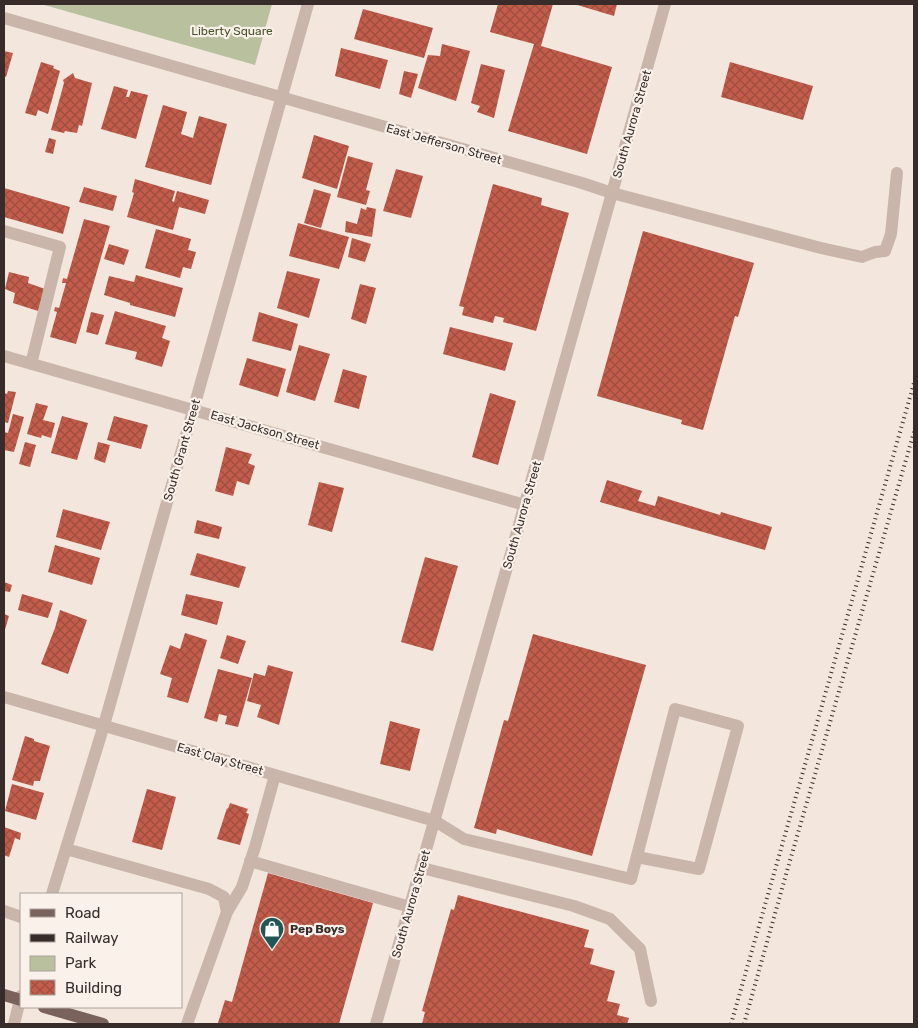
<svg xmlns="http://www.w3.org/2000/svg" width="918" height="1028" font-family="Rubik,sans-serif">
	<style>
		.park { fill: #b8c09e }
		.building { fill: url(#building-cross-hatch) }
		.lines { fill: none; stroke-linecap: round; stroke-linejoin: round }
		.minor { stroke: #c9b5aa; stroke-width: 12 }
		.major { stroke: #78625b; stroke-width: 12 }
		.rail { stroke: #372c29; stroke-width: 4; stroke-dasharray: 1 4; stroke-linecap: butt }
		.labels { text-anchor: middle; stroke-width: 4.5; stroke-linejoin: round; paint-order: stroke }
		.park-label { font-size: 12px; fill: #4a542e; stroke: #f9f1ea }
		.street-label { font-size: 12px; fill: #372c29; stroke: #f9f1ea }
		.poi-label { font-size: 12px; font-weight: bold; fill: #372c29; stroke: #f9f1ea; text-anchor: start }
	</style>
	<defs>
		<pattern id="building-cross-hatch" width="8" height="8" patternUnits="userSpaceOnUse" patternTransform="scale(1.25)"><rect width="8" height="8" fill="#c25d4b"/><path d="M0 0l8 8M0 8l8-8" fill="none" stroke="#9e4d3e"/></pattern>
	</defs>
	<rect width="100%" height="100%" fill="#f2e6dd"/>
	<path class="park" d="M41,4h231l-17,61z"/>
	<path class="building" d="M498,4h55l-12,42 71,21 -25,87 -79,-23 26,-87 -44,-12z
		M574,4h43l-3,12z
		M363,9l70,19 -9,30 -70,-19z
		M442,44l28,7 -14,50 -38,-13 10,-33 12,1z
		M341,48l47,12 -8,29 -45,-13z
		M4,51l9,2 -7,24 -2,-1z
		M41,62l13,4 -1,2 7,3 -12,43 -10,-4 -2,6 -11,-3z
		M730,62l83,24 -10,34 -82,-23z
		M481,64l24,6 -11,48 -17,-6 3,-6 -9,-3z
		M404,71l14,3 -7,24 -12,-4z
		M73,73l2,5 17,5 -10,43 -3,-1 -2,8 -12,-2 -1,2 -13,-3 13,-47 -1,-3z
		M114,86l14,4 -2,7h3l2,-6 17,4 -12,44 -35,-10z
		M163,105l24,7 -6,22 12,4 6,-22 28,8 -16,61 -66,-18z
		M314,135l35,11 -12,43 -35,-11z
		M49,138l7,2 -3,14 -8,-2z
		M348,156l25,7 -7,27 4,1 -4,14 -29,-8z
		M396,169l27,7 -12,42 -28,-7z
		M135,179l40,12 -3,10 2,1 3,-11 32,9 -4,14 -26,-7 -6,23 -46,-13 7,-24 -2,-1z
		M493,184l49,14 -1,7 28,8 -33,118 -33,-9 1,-4 -9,-2 -2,7 -31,-8 2,-8 -5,-1z
		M84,187l33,9 -4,15 -34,-9z
		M4,188l66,19 -7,27 -59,-17z
		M314,189l17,5 -10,34 -17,-5z
		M367,207l9,2 -4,28 -27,-5 1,-11 11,3 4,-16 5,2z
		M84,219l26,7 -34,118 -26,-7 7,-25 -3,-1 1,-4 4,1 7,-25h-4l1,-5 4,1z
		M298,223l51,14 -10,32 -50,-13z
		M156,229l35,10 -3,11 8,2 -5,17 -8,-2 -3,11 -35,-10z
		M643,231l111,32 -16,54 -3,-1 -32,114 -22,-6 1,-4 -85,-24z
		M352,238l19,6 -6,18 -17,-5z
		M109,244l20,6 -5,15 -20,-6z
		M287,271l33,8 -11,39 -32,-10z
		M9,272l20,5 -1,6 17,6 -7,22 -25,-8 2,-10 -10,-4z
		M136,275l47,13 -8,29 -45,-12v-2l-26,-8 5,-19 25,6z
		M360,284l16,4 -10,36 -15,-5z
		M115,311l51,15 -4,12 8,3 -8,26 -27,-8 2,-7 -32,-8z
		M91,312l13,3 -6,20 -12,-3z
		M259,312l39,12 -7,27 -39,-10z
		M450,327l63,16 -8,28 -62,-17z
		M299,345l31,9 -15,47 -29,-9z
		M247,358l39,11 -8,28 -39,-12z
		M343,369l24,7 -8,33 -25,-7z
		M8,391l8,1 -8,31 -4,-1v-29l3,1z
		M490,393l26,8 -18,64 -26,-8z
		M36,403l12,3 -5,14 12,3 -4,15 -9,-3 -1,3 -14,-4z
		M13,414l11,3 -10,35 -10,-2v-18l4,1z
		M62,416l26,7 -11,37 -26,-7z
		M114,416l34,9 -7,24 -34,-9z
		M25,442l11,3 -6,22 -11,-3z
		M98,442l12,3 -5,18 -11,-4z
		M226,447l26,7 -4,9 7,3 -6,19 -12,-4 -4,15 -18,-5z
		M607,480l35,11 -4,10 17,5 3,-10 62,19 1,-3 51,15 -7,23 -165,-48z
		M319,482l25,6 -12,44 -24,-7z
		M63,509l47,13 -9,28 -45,-13z
		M197,520l25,7 -3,12 -25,-6z
		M55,545l45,13 -8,27 -44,-13z
		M197,553l49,14 -7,21 -49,-13z
		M425,557l33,9 -25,85 -32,-9z
		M4,582l8,3 -2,7 -6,-1z
		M22,594l31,9 -5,15 -30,-8z
		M186,594l37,8 -6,23 -36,-10z
		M60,610l27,10 -19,54 -27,-10 14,-36z
		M4,614l5,2 -5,17z
		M185,633l22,7 -19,63 -21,-6 5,-19 -12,-4 10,-29 10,4z
		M533,634l113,31 -54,191 -95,-27 -1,5 -22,-6 30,-108 4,1z
		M227,635l19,6 -8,23 -18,-6z
		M268,665l25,7 -14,53 -22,-8 4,-12 -14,-4 7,-28 11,3z
		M218,669l34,9 -14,49 -13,-3 2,-8 -8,-2 -2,8 -13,-4z
		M390,721l30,8 -10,42 -30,-7z
		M25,736l9,3v2l16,5 -10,35h-6l-1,5 -21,-6z
		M12,784l32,9 -8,27 -31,-9z
		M147,789l29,8 -14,53 -30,-8z
		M230,803l18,6 -2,4 3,1 -9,31 -23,-6 10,-31 1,1z
		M4,827l17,6 -1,7 -5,-2 -6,19 -5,-2z
		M268,873l105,30 -34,121h-117l-4,-1 7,-23 7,2z
		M458,895l131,35 -5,17 10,2 -4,15 25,7 -8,30 13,3 -3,11 12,3 -2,6h-205l3,-12 -3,-1 29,-102 3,1z"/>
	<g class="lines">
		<path class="minor" d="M4,18l578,165 30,10 209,55 41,9 13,-5 10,-1 6,-17 6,-61
			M4,231l56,16 -29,117
			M4,356l521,149
			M4,697l431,124 29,18 167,40 44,-170 63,17 -39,143 -62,-12
			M66,849l143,40 15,8 3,15 -40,112
			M250,861l160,46
			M422,868l152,38 36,13 30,30 11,52
			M52,894l52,-169 204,-721
			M4,911l17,6
			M227,912l15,-25 13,-40 20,-72
			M14,1024l7,-28
			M376,1024c99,-339 194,-680 289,-1020"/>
		<path class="major" d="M4,995l17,5
			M44,1007l59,17"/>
		<path class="rail" d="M731,1024l183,-641
			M744,1024l43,-153 127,-439"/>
	</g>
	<defs>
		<symbol id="shop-pin" viewBox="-11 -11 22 30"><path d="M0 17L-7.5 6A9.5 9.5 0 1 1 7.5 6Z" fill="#205756" stroke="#f9f1ea"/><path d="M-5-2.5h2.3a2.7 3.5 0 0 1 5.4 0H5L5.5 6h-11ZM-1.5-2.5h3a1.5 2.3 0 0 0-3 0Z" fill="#fff"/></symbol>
	</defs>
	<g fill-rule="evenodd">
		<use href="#shop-pin" x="258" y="915" width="28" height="38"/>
	</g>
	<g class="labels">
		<g class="park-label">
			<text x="232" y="35">Liberty Square</text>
		</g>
		<g class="street-label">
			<text transform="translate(632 124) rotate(-74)" y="4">South Aurora Street</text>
			<text transform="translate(444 144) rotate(16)" y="4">East Jefferson Street</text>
			<text transform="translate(265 430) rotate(16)" y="4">East Jackson Street</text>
			<text transform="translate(182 450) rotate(-74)" y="4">South Grant Street</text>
			<text transform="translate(522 515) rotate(-74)" y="4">South Aurora Street</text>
			<text transform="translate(220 759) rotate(16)" y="4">East Clay Street</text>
			<text transform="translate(411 904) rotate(-74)" y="4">South Aurora Street</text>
		</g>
		<g class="poi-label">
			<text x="290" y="933">Pep Boys</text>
		</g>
	</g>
	<rect width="918" height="1028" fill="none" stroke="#372c29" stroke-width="10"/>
	<rect x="20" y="893" width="162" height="115" fill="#f9f1ea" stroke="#aba29d"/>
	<rect x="30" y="909" width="25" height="8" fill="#78625b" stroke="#aba29d"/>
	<text x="65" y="918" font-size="15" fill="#372c29">Road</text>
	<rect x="30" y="934" width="25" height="8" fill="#372c29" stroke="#aba29d"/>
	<text x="65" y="943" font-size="15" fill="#372c29">Railway</text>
	<rect x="30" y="956" width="25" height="15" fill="#b8c09e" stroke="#aba29d"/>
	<text x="65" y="968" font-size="15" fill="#372c29">Park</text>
	<rect x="30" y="980" width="25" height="15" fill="url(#building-cross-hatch)" stroke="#aba29d"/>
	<text x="65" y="993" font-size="15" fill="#372c29">Building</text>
</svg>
